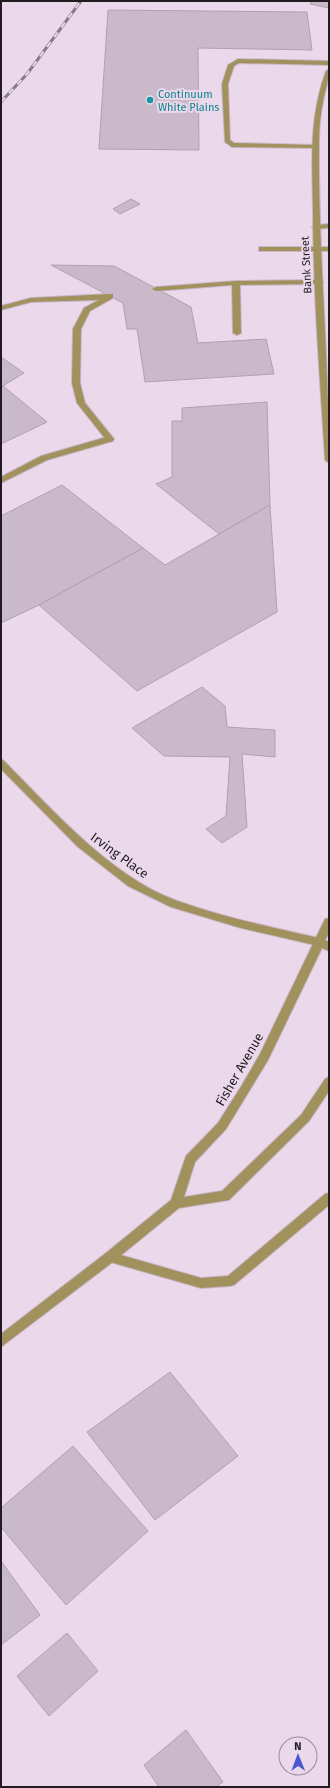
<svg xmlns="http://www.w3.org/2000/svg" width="330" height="1788" viewBox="0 0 330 1788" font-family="'Fira Sans',sans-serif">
<rect width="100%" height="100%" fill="#ebd9eb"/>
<g fill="#cab9ca" stroke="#b1a0b0">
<polygon points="312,1 329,1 329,8 310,4"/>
<polygon points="108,10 307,12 312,50 198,48 199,150 99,149"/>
<polygon points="131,199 140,204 120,214 113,209"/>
<polygon points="51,265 114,266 191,307 198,343 266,339 274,374 145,382 137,329 127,329 123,303"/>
<polygon points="1,357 24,373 1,387"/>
<polygon points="3,386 47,422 1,444 1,387"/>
<polygon points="267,402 270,505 219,534 156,484 172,477 172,421 182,421 182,408"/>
<polygon points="62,485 143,548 39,605 1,623 1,516"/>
<polygon points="270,505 277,612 137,691 39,605 143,548 165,565"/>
<polygon points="202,687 225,706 227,727 275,730 275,757 242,754 247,827 222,843 206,829 226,816 230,757 164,756 132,728"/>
<polygon points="170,1372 238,1456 155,1520 87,1432"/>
<polygon points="73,1446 148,1531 66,1605 1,1527 1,1508"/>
<polygon points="1,1561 40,1615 1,1645"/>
<polygon points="67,1633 98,1671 49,1716 17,1676"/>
<polygon points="186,1730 223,1782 216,1787 159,1787 144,1765"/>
</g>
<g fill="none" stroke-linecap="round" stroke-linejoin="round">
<defs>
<g id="service">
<polygon points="238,59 329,61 329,65 239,63 234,66 228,84 230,140 234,143 315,145 317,146 317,148 232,147 225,142 222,84 228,65"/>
<polygon points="329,224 329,228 316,229 312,227 316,225"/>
<rect x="259" y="247" width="70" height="4"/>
<polygon points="319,280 323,282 322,284 240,285 241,333 237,335 233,333 232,285 156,291 152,289 156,287 236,281"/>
<polygon points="110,294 113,294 113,298 90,311 81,329 80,383 85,403 114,439 110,442 107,441 77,403 72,383 73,329 84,308 99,300 31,302 1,310 1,306 31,298"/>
<polygon points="329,1193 329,1205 234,1285 230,1286 201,1288 110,1262 106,1261 104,1257 106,1253 110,1252 201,1278 228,1276 325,1194"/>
</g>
<g id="minor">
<polygon points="110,436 114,439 113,441 47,460 1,483 1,477 41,456"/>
<path d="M1,759l3,2c48,48 106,115 171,139 46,17 96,27 144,38l4,1 1,3 -1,3 -4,1 -78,-18 -70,-21 -43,-21 -50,-39 -77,-78z"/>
</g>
<g id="tertiary">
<path d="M329,69c0,12 -4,21 -6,33 -3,13 -4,28 -4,42 -1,106 10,212 10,319l-4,-3c-5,-84 -12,-167 -12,-251 -1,-49 -4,-92 13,-138z"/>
<polygon points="329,918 329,933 325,940 329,942 329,951 322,948 268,1060 226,1129 195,1162 184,1197 222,1191 301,1115 325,1079 329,1077 329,1091 309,1121 229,1200 179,1208 114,1261 1,1347 1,1334 106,1253 171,1200 186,1156 218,1123 242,1085 260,1054 325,919"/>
</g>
</defs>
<use href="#service" stroke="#c7b7c7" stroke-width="2"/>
<use href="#minor" stroke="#c7b7c7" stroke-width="2"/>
<use href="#tertiary" stroke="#c7b7c7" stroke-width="2"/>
<use href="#service" fill="#a1915d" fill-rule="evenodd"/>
<use href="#minor" fill="#a1915d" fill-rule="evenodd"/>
<use href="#tertiary" fill="#a1915d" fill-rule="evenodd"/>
<defs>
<polyline id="rail" points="1,102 27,74 81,1"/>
</defs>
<use href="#rail" stroke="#877b87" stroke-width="3"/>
<use href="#rail" stroke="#ebd9eb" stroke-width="2" stroke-dasharray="6" stroke-linecap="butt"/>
</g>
<circle fill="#0f9aa8" stroke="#ebd9eb" stroke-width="1.5" cx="150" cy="100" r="4"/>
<g text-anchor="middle" stroke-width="4" stroke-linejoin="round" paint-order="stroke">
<g font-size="11" fill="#0d838f" stroke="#ebd9eb" text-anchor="start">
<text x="158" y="98">Continuum<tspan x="158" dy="13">White Plains</tspan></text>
</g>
<g font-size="11" fill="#221b22" stroke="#ebd9eb">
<text transform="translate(306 265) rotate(-93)" y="4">Bank Street</text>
</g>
<g font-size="13" fill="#221b22" stroke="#ebd9eb">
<text transform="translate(120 855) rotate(36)" y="5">Irving Place</text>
<text transform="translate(239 1069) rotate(-60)" y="5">Fisher Avenue</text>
</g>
</g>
<rect width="330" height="1788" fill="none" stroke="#221b22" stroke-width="4"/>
<g transform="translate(298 1756) rotate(359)"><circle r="19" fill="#ebd9eb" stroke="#9b8d9b"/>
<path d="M0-3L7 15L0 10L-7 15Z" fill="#4858cd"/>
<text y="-6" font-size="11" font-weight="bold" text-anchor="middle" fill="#221b22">N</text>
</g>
</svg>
